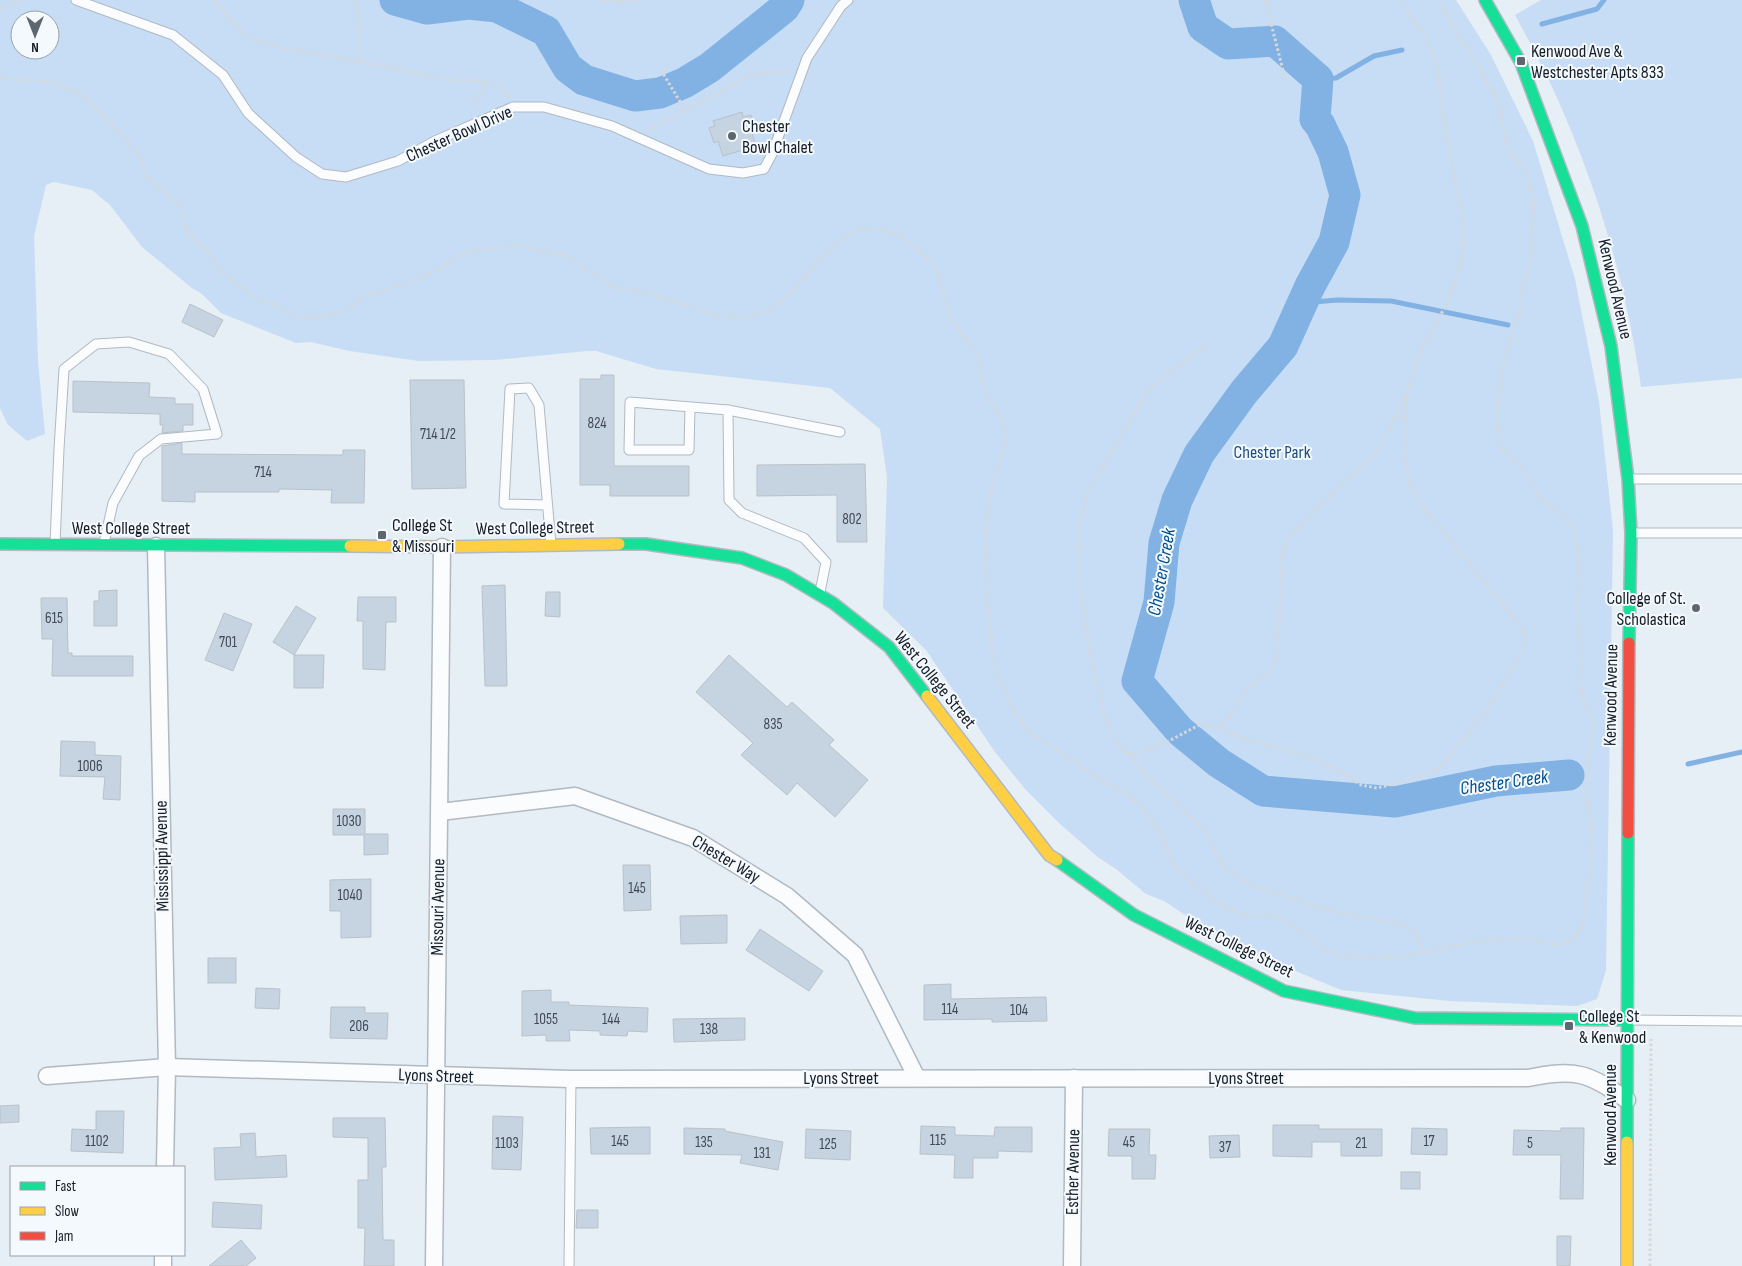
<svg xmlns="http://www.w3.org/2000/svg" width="1742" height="1266" viewBox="0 0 1742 1266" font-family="'Sofia Sans Condensed',sans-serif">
	<rect width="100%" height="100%" fill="#e6eef6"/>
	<!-- green -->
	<g fill="#c6ddf5" fill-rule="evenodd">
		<path d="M0,0H1456L1491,55L1533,141L1575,279L1599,402L1613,530L1606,970L1597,999L1577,1006L1450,1001L1341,990L1226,942L1164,901L1146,894L1116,869L1099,858L1059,823L1026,790L995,752L926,650L883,608L887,477L880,429L830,388L656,369L596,351H587L494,360L419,361L349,351L311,342L296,343L221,313L202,294L192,288L142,247L110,205L92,190L54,182L46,185L34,236L38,362L45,434L27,441L8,425L0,408ZM20,20H50V50H20Z"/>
		<path d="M1541,0H1742V378L1641,387C1628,295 1603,206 1567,121C1552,84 1534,50 1515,15Z"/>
	</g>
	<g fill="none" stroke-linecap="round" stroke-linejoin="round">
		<!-- stream -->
		<g stroke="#82b2e3" stroke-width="5">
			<polyline points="1542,24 1597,9 1604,0"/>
			<polyline points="1318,79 1336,78 1374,56 1402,50"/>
			<polyline points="1303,303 1337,300 1391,301 1508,325"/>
			<polyline points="1688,764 1742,752"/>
		</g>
		<!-- river -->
		<g stroke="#82b2e3" stroke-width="31">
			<polyline points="395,0 427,9 469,4 497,7 546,31 568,68 584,80 635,96 660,93 684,83 709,68 784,8 789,0"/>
			<polyline points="1194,0 1203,27 1228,44 1275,41 1318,79 1315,119 1320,125 1333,152 1345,195 1334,242 1310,286 1283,346 1244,392 1199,454 1177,500 1164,543 1159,602 1137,681 1180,731 1219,763 1263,791 1395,802 1496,781 1569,775"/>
		</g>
	</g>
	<!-- building -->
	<g fill="#c6d3e1" stroke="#b9c1c9">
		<polygon points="742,112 743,117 751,115 755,129 751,130 756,146 723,156 718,141 714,143 709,128 715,126 713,121"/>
		<polygon points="190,304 223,320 214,337 182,322"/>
		<polygon points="601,375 614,375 614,466 689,466 689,496 610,496 610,485 580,485 580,379 601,379"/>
		<polygon points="410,380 464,380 466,488 412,489"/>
		<polygon points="73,381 150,383 149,397 175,398 175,404 193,404 193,425 183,425 183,431 162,433 163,425 160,425 160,414 73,412"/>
		<polygon points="182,443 182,454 343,455 343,450 365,450 364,503 331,503 332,490 279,489 279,492 195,492 195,502 162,501 162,446"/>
		<polygon points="865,464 867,542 837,542 837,495 757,496 757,465"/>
		<polygon points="505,585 507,686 485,686 482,586"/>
		<polygon points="117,590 117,626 94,626 94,601 99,601 99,591"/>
		<polygon points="546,592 560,592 560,617 545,616"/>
		<polygon points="358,597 396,597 396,622 386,622 385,670 363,669 363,621 357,621"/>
		<polygon points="41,598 67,598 68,653 72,653 72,656 133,656 133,676 52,676 53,639 42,639"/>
		<polygon points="296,606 316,618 294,655 273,642"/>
		<polygon points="224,613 252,624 233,671 205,660"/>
		<polygon points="294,655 324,655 323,688 294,688"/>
		<polygon points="729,655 787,707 792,702 834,740 829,745 868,780 835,817 797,783 787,795 741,755 753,743 696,692"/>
		<polygon points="61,741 95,742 95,755 121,756 120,800 103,799 105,777 60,776"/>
		<polygon points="333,809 365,809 365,834 388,834 388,854 364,855 364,835 333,835"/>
		<polygon points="623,865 650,865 651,910 624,911"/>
		<polygon points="371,879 371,937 341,938 341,911 330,911 330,880"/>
		<polygon points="727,915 727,943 681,944 680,916"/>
		<polygon points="760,929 823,971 809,991 746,950"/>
		<rect x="208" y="958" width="28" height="25"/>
		<polygon points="951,984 951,999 1046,997 1047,1021 992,1022 992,1019 924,1020 924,985"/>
		<polygon points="256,988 280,989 279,1009 255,1008"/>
		<polygon points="551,990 551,1002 569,1002 569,1005 648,1008 647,1032 628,1031 627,1036 600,1035 600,1031 569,1030 570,1041 546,1041 546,1035 522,1036 522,991"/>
		<polygon points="331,1007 365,1007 365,1013 388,1013 387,1039 330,1038"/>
		<polygon points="745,1018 745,1040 674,1042 673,1019"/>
		<polygon points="19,1105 19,1122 0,1123 0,1106"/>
		<polygon points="96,1111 124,1111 123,1153 71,1151 72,1129 96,1130"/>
		<polygon points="493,1116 523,1117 521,1170 492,1169"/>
		<polygon points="333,1118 385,1118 386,1167 382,1167 383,1240 394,1240 394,1266 364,1266 365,1228 358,1228 358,1180 368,1180 368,1138 333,1137"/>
		<polygon points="1273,1125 1319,1125 1319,1129 1382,1129 1382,1156 1341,1156 1341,1142 1312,1142 1312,1157 1273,1156"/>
		<polygon points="921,1126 955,1127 955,1135 994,1136 995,1127 1032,1127 1032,1152 998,1151 998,1158 973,1158 973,1178 954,1178 955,1155 920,1154"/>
		<polygon points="650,1127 650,1154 591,1154 590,1128"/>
		<polygon points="684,1128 725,1129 725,1131 783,1142 778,1170 740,1163 742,1155 684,1154"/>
		<polygon points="1412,1128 1447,1129 1447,1155 1411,1154"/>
		<polygon points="1561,1128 1584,1128 1583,1199 1560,1199 1561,1155 1513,1155 1514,1130 1561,1131"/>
		<polygon points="806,1129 851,1131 850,1160 805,1158"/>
		<polygon points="1109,1129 1150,1129 1149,1155 1156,1155 1155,1179 1132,1179 1132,1156 1108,1156"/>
		<polygon points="255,1133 256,1157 286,1155 287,1177 215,1180 214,1148 241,1147 240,1134"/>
		<polygon points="1239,1135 1240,1157 1210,1158 1209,1136"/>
		<rect x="1401" y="1172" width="19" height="17"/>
		<polygon points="213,1202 262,1205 261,1229 212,1227"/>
		<polygon points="577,1210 598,1210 598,1228 576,1228"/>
		<polygon points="1557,1236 1571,1236 1570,1266 1557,1266"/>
		<polygon points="241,1240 256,1258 246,1266 209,1266"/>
	</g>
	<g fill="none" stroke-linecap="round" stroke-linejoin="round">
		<!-- lane casing -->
		<g stroke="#b1b9c1" stroke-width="11">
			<g id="lane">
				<polyline points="76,0 173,35 223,75 248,113 296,157 322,174 346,177 398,161 435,141 513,107 544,107 612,126 709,169 743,173 764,169 772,154 807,58 841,6 848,0"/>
				<polyline points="690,407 689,450 629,450 630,402 728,410 729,500 742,513 804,538 826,562 820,592"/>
				<polyline points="728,410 840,432"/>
				<polyline points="1630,479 1742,479"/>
				<polyline points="547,505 504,504 510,389 529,388 539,405 551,545"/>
				<polyline points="1631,533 1742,533"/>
				<polyline points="55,544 59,449 64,369 96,344 129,342 169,354 203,389 217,434 161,439 139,456 113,503 104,543"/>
				<polyline points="1628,1020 1742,1021"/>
				<polyline points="569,1266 571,1079"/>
			</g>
		</g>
		<!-- street casing -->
		<g stroke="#b1b9c1" stroke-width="19">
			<g id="street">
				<polyline points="156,546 167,1067 165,1167"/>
				<polyline points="440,812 575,796 693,838 787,896 855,955 917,1078"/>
				<path d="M47,1076L167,1067L571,1079L1528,1078C1576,1068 1588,1073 1627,1100"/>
				<polyline points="163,1266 163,1255"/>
				<polyline points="434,1266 442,547"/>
				<polyline points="1072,1266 1074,1078"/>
			</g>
		</g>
		<!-- fast casing -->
		<g stroke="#b1b9c1" stroke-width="14">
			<g id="fast">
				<polyline points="1485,0 1521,63 1582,226 1611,346 1628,479 1631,533 1629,643"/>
				<polyline points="0,544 350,546"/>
				<polyline points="619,544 646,544 742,558 786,575 833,603 889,647 927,696"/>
				<polyline points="1057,860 1134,915 1284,991 1415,1018 1628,1020"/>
				<polyline points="1627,1142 1628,833"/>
			</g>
		</g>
		<!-- slow casing -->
		<g stroke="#b1b9c1" stroke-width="14">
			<g id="slow">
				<polyline points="350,546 442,547 619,544"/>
				<polyline points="927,696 1049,855 1057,860"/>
				<polyline points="1627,1266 1627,1142"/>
			</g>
		</g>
		<!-- jam casing -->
		<g stroke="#b1b9c1" stroke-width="14">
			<polyline id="jam" points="1628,833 1629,643"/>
		</g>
		<!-- path -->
		<g stroke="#d6d9dc" stroke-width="3" stroke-dasharray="2.5 2.5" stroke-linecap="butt">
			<polyline points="214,0 246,37 275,46 404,70 442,79 485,82 504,89 509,97"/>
			<polyline points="354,0 359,21 359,61"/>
			<polyline points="601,0 621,2 639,0"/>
			<polyline points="1265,0 1285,78"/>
			<polyline points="0,9 21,0"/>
			<polyline points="661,70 685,110"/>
			<polyline points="0,78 49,82 78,92 111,123 127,142 139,156 149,180 181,206 187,231 213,258 220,270 245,290 263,301 276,305 292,315 313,318 345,312 362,298 426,276 455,258 471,251 517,245 564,255 611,286 636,290 718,315 744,317 769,310 787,297 820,259 842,238 860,228 881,229 899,235 920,251 934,264 941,281 950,317 979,358 981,376 988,396 1006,428 1006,439 993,484 985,532 987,598 990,616 992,654 1000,683 1013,709 1030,733 1076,762 1104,783 1127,792 1156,824 1172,860 1180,872 1205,893 1222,905 1243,915 1265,915 1279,917 1325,949 1342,956 1397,957 1423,953 1482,940 1527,939 1559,945 1571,941 1578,933 1584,919 1586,887 1593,862 1591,847 1592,820 1588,810 1587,796 1587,769 1593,726 1592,714 1585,704 1579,686 1581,666 1580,629 1576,608 1579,589 1577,538 1570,522 1542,500 1522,468 1505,452 1499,441 1497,419 1497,403 1504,365 1511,337 1519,316 1522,293 1532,256 1531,236 1534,201 1526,171 1516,160 1507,146 1500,110 1496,97 1438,0"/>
			<polyline points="472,102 478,99 485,82"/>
			<polyline points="649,130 754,74 789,72"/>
			<path d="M1206,345L1149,389L1088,492L1079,529V579L1089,650L1104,714L1119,747L1127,753H1137L1165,743L1201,724L1220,728L1245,740L1289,750L1318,761L1331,766L1361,785L1377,788L1401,782L1438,769L1455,750L1486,712L1523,650L1525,637L1521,626C1495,595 1470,565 1445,534C1433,519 1416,502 1410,483C1403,461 1405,419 1406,395"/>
			<polyline points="1220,728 1236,709 1246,691 1258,679 1270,672 1275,663 1279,628 1282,554 1286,543 1291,535 1341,484 1370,460 1380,448 1406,395 1421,350 1446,305 1459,270 1464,244 1463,224 1441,105 1439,75 1432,51 1424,34 1399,0"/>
			<polyline points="1127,753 1148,776 1205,831 1224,868 1248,884 1331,911 1402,924 1414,931 1423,947 1423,953"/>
			<polyline points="1650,1266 1651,1039"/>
		</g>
		<!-- lane -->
		<use href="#lane" stroke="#fbfcfe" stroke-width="9"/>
		<!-- street -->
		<use href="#street" stroke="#fbfcfe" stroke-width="16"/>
		<!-- fast -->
		<use href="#fast" stroke="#16e098" stroke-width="11"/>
		<!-- slow -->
		<use href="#slow" stroke="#ffcf43" stroke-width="11"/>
		<!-- jam -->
		<use href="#jam" stroke="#f24e42" stroke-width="11"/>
	</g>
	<!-- markers -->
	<g fill="#5e666f" stroke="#f4f9fe" stroke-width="2">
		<rect x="1516" y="56" width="10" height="10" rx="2.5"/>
		<circle cx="732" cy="136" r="5"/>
		<rect x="377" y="530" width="10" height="10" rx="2.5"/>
		<circle cx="1696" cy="608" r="5"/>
		<rect x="1564" y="1021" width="10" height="10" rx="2.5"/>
	</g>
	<g text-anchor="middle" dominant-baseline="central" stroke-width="4" stroke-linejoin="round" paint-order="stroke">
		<!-- number labels -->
		<g font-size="15" fill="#414a55">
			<text x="597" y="423">824</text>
			<text x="438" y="434">714 1/2</text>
			<text x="263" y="472">714</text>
			<text x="852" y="519">802</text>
			<text x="54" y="618">615</text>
			<text x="228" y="642">701</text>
			<text x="773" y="724">835</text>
			<text x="90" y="766">1006</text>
			<text x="349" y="821">1030</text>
			<text x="637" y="888">145</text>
			<text x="350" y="895">1040</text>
			<text x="950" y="1009">114</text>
			<text x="1019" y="1010">104</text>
			<text x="546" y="1019">1055</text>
			<text x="611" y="1019">144</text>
			<text x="359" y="1026">206</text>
			<text x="709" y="1029">138</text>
			<text x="938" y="1140">115</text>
			<text x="97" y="1141">1102</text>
			<text x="620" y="1141">145</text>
			<text x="1429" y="1141">17</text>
			<text x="704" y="1142">135</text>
			<text x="1129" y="1142">45</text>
			<text x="507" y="1143">1103</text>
			<text x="1361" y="1143">21</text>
			<text x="1530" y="1143">5</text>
			<text x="828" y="1144">125</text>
			<text x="1225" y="1147">37</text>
			<text x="762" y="1153">131</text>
		</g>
		<!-- poi labels -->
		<g font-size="18" fill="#151d26" stroke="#f4f9fe" text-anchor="start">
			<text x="1531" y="51">Kenwood Ave &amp;<tspan x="1531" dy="21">Westchester Apts 833</tspan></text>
			<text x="742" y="126">Chester<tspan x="742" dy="21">Bowl Chalet</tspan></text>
			<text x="392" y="525">College St<tspan x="392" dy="21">&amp; Missouri</tspan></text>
			<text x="1686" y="598" text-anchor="end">College of St.<tspan x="1686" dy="21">Scholastica</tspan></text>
			<text x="1579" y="1016">College St<tspan x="1579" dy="21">&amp; Kenwood</tspan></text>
		</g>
		<!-- street labels -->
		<g font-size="18" fill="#151d26" stroke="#f4f9fe">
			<text transform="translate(459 134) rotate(-24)">Chester Bowl Drive</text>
			<text transform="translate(1615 289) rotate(77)">Kenwood Avenue</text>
			<text x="131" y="528">West College Street</text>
			<text transform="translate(535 528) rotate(-1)">West College Street</text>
			<text transform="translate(935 680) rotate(51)">West College Street</text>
			<text transform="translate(1611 695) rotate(-89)">Kenwood Avenue</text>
			<text transform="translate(162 856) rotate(-91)">Mississippi Avenue</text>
			<text transform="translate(726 859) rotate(31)">Chester Way</text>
			<text transform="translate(438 907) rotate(-89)">Missouri Avenue</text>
			<text transform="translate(1239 947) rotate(26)">West College Street</text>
			<text transform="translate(436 1076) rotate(2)">Lyons Street</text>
			<text x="841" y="1078">Lyons Street</text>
			<text x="1246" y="1078">Lyons Street</text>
			<text transform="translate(1610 1115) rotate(-90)">Kenwood Avenue</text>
			<text transform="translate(1073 1172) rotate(-89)">Esther Avenue</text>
		</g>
		<!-- park labels -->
		<g font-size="18" fill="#1f4e7a" stroke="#f4f9fe">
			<text x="1272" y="452">Chester Park</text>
		</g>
		<!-- water labels -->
		<g font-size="19" font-style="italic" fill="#00508c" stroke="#f4f9fe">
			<text transform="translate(1162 572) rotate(-80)">Chester Creek</text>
			<text transform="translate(1504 783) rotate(-8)">Chester Creek</text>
		</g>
	</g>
	<!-- legend -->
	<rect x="10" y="1166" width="175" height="90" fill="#f4f9fe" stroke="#9ba1a8"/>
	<rect x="20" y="1182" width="25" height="8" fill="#16e098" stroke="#9ba1a8"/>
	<text x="55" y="1191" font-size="15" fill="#151d26">Fast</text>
	<rect x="20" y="1207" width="25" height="8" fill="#ffcf43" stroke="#9ba1a8"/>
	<text x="55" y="1216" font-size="15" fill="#151d26">Slow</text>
	<rect x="20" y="1232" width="25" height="8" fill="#f24e42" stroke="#9ba1a8"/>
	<text x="55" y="1241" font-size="15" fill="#151d26">Jam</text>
	<!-- north arrow -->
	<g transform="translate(35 35) rotate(180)"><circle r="24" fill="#f4f9fe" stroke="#9ba1a8"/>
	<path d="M0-4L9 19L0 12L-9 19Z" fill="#5e666f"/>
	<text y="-8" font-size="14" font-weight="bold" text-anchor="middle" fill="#151d26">N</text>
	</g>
</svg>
